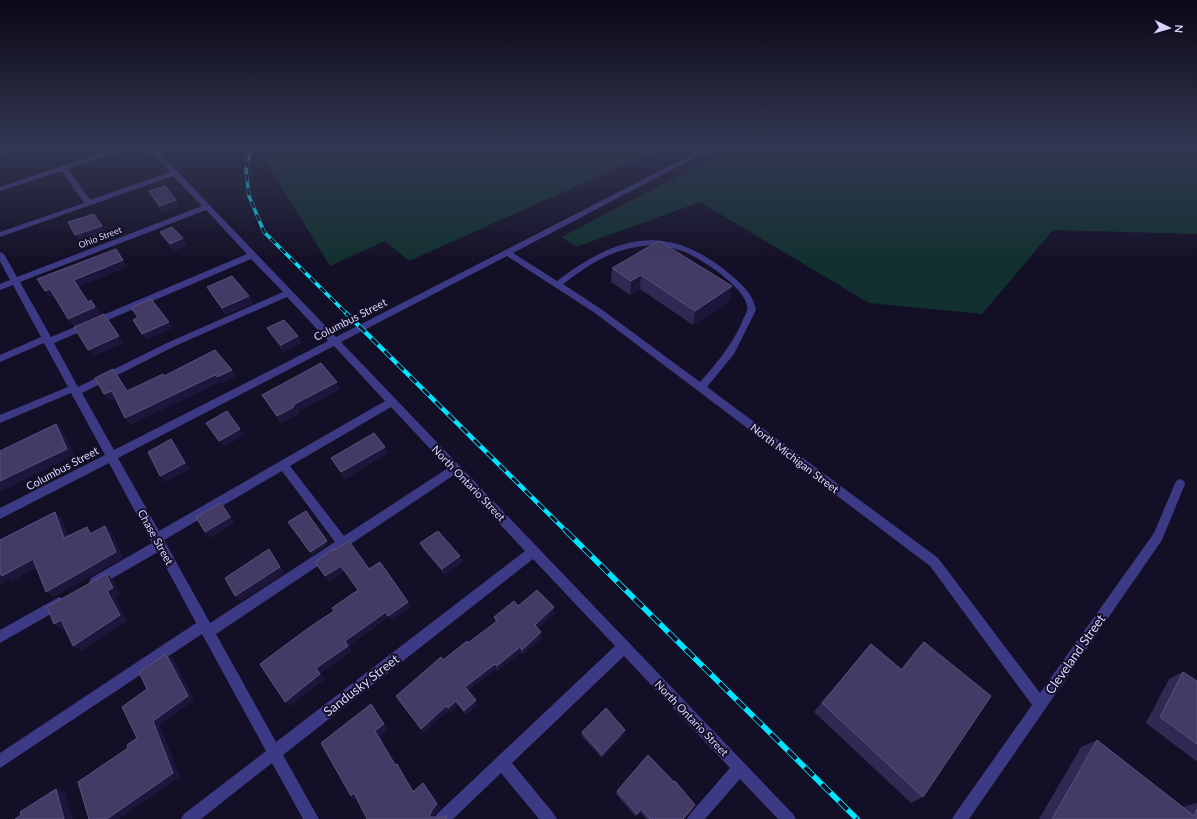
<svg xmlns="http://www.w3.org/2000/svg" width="1197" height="819" viewBox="0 0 1197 819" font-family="Lato,sans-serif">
	<rect width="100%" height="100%" fill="#130f26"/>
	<!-- green -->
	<g fill="#12302f">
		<polygon points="271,147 664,147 409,261 385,241 330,266 264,159"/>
		<polygon points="735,147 1197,147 1197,234 1053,230 982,314 869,303 700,202 576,247 561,237"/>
	</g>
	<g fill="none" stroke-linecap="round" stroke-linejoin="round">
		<!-- minor -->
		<g fill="#3d3a85" fill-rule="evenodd">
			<polygon points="4,147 15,147 0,153 0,149"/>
			<path d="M118,147H129L68,169L90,200L170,172L147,147H154L336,337L706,147H715L513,253L557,281C615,237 664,222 725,270C739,282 753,292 756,310L734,354L707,387L938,558L1040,693L1154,533L1176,481L1180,479L1184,481L1185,484L1162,540L969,819H952L955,814L1032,705L930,566L595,313L507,256L341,342L793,814L796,819H778L740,779L705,819H687L690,814L730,768L624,656L512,763L554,814L557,819H539L501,773L453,819H434L437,814L615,646L533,559L283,755L319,819H303L272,763L201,819H181L184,814L266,751L202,634L0,768V753L196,623L158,552L99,586L95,588L91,586L89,582L91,578L152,543L109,463L0,519V508L105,455L71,393L0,423V415L68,387L44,343L0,362V355L41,337L13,285L0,290V284L10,280L0,261V252L4,254L17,277L202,206L173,176L0,237V232L84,203L62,171L0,191V187ZM206,210L247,254L51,337L20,282ZM655,245C668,247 681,249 693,256C707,263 752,293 747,311C746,314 743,318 742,322C732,345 717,363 700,382L601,309L563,284C594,261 615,247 655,245ZM251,259L283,292L169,342L78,387L54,343ZM287,297L328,341L114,450L82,393L175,346ZM334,346L385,401L159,531L118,458ZM391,407L448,468L344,536L290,466ZM282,471L335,542L210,623L164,540ZM454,475L525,551L276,742L216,634Z"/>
			<polygon points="59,597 63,599 65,603 63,607 0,643 0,630"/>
		</g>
		<!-- rail-far2 casing -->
		<g stroke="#00e5ff" stroke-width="3.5">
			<polyline id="rail-far2" points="252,147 246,170 249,196 264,232 347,314"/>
		</g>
		<!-- rail-far1 casing -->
		<g stroke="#00e5ff" stroke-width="4.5">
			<polyline id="rail-far1" points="346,313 567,532"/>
		</g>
		<!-- rail casing -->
		<g stroke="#00e5ff" stroke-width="5.5">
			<polyline id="rail" points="566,531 857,819"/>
		</g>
		<!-- rail-far2 -->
		<use href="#rail-far2" stroke="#130f26" stroke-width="2.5" stroke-dasharray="7" stroke-linecap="butt"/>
		<!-- rail-far1 -->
		<use href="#rail-far1" stroke="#130f26" stroke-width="3" stroke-dasharray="9" stroke-linecap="butt"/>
		<!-- rail -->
		<use href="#rail" stroke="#130f26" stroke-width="4" stroke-dasharray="12" stroke-linecap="butt"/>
	</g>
	<!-- wall -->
	<g fill="#312854">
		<polygon points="149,191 179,207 163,212 153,198"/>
		<polygon points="160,232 187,245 174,251 164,238"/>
		<polygon points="659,241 730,300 693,325 640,289 630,295 611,282 612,268"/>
		<polygon points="207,287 249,296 253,303 226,315 211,294"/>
		<polygon points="267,328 298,336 301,343 284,352 271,335"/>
		<polygon points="340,389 297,412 298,414 281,423 262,395"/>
		<polygon points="385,447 388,453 345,479 331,458"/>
		<polygon points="420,543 460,556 462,562 445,575 423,549"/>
		<polygon points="518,606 555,613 538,628 542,638 523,654 521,652 498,671 496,668 468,691 478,705 466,715 458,705 451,712 449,710 423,733 468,643 496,622 494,617"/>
		<polygon points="924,642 923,797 911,803 814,712 871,644 901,669 914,652"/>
		<polygon points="1183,672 1197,681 1197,760 1196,761 1146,723 1169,679"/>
		<polygon points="625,730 625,734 602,758 582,736 582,732"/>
		<polygon points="1097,740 1183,807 1197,803 1197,819 1039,819 1081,747"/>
		<polygon points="617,791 693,808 684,819 646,819 641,812 636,817 616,794"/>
	</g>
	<!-- shaded-wall -->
	<g fill="#1d163a">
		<polygon points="176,200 179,207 163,212 159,206"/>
		<polygon points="94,214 106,233 80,242 75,235"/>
		<polygon points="183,238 187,245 174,251 170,244"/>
		<polygon points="116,249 128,267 79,287 93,308 91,300 101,314 74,326 68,319 88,302 74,280"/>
		<polygon points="641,275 640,289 630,295 631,281"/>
		<polygon points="732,286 730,300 693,325 695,311"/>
		<polygon points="50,289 56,296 51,298 45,291"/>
		<polygon points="249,296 253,303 226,315 222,308"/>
		<polygon points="104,314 124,343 93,356 88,350"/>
		<polygon points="169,322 173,328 147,340 142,334"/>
		<polygon points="298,336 301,343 284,352 281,345"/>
		<polygon points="113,369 119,376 132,398 127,391"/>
		<polygon points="232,370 236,377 222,384 217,377"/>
		<polygon points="215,375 220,382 131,425 125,418"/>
		<polygon points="337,382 340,389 297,412 298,414 281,423 277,416 293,405"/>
		<polygon points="112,391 118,398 110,401 104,394"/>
		<polygon points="56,424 63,431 74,455 0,492 0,481"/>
		<polygon points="240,429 245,435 224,447 219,441"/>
		<polygon points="171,439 177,446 190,469 166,482 160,476"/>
		<polygon points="385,447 388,453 345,479 341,472"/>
		<polygon points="221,503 226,509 235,523 210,538 205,532"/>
		<polygon points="55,512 62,518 72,544 64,538"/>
		<polygon points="105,526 112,532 123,558 54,597 46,592"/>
		<polygon points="87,527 94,533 90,534"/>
		<polygon points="327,541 329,544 312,555 310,552"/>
		<polygon points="269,549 285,573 241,601 235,596"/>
		<polygon points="460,556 462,562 445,575 442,569"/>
		<polygon points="33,559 42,565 11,582 9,580 0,585 0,575"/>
		<polygon points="341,566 345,571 329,582 325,576"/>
		<polygon points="106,574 113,580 120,594 115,597 127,621 81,651 73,646 107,591"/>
		<polygon points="408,602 411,607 392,621 388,616"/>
		<polygon points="554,607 555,613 536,630 535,625"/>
		<polygon points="386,612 389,617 349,646 352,651 321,673 325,679 290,706 285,702 316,668 345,641"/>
		<polygon points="61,620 69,626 63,630 54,624"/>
		<polygon points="541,632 542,638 523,654 522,650"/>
		<polygon points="520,647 521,652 498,671 497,666"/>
		<polygon points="166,654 173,658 194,700 160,725 180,777 119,819 107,819 153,721"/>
		<polygon points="495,664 496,668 467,692 465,687"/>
		<polygon points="476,700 478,705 466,715 464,711"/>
		<polygon points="456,701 458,705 451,712 448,708"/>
		<polygon points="371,704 375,709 388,730 380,737 400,770 395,765 375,731"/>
		<polygon points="446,706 449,710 423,733 421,729"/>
		<polygon points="625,730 625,734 602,758 602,755"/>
		<polygon points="397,764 401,769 417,796 413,792"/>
		<polygon points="423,783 427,787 441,808 436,813 433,819 429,817"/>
		<polygon points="56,789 65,792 73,819 64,819"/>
		<polygon points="354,793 359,797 356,800 351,796"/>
		<polygon points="641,809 641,812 636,817 637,814"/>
	</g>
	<!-- building -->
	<g fill="#433a66" stroke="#5a527e">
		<polygon points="165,186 176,200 159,206 149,191"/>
		<polygon points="94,214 102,226 75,235 68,222"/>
		<polygon points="172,227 183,238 170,244 160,232"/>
		<polygon points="659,241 732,286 695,311 641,275 631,281 612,268"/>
		<polygon points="116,249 123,260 74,280 88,302 91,300 95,307 68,319 50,289 45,291 37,279"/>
		<polygon points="232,276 249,296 222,308 207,287"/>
		<polygon points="151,299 169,322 142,334 133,320 138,317 131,308"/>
		<polygon points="104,314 119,336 88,350 74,327"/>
		<polygon points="284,320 298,336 281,345 267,328"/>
		<polygon points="215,350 232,370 217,377 215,375 125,418 112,391 104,394 95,378 113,369 127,391 163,374 164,376"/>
		<polygon points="321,363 337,382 293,405 294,407 277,416 262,395"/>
		<polygon points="227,411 240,429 219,441 206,423"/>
		<polygon points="56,424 67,449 0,481 0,451"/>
		<polygon points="374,433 385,447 341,472 331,458"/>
		<polygon points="171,439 185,463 160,476 148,452"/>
		<polygon points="221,503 230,517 205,532 196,517"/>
		<polygon points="306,511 327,541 310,552 288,522"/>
		<polygon points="55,512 64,538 87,527 90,534 105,526 116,552 46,592 33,559 2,576 2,574 0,575 0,540"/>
		<polygon points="438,531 460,556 442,569 420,543"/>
		<polygon points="349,541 369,569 380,562 408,602 388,616 386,612 345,641 348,646 316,668 320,674 285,702 260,664 307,629 334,611 332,608 358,590 341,566 325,576 315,562 333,549 334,550"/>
		<polygon points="269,549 280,567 235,596 225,578"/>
		<polygon points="106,574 113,588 107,591 120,615 73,646 61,620 54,624 47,607"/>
		<polygon points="537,590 554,607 535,625 541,632 522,650 520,647 497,666 495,664 465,687 476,700 464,711 456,701 448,708 446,706 421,729 396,696 441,657 443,660 467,641 468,643 497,621 494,617 514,601 518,606"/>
		<polygon points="924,642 991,696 923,797 822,703 871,644 902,670"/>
		<polygon points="166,654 188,696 153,721 173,773 107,819 89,819 78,782 128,748 127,745 137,738 122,707 147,689 139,672"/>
		<polygon points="1183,672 1197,681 1197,744 1160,717"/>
		<polygon points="371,704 384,724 375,731 395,765 397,764 413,792 423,783 437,804 432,810 429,817 446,817 447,819 367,819 354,793 351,796 321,743"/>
		<polygon points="606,708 625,730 602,755 582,732"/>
		<polygon points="1097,740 1194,816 1197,809 1197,819 1052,819"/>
		<polygon points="648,755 674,782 675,781 695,805 683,819 650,819 641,809 637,814 617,791"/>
		<polygon points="56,789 64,819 15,819 21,815 20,812"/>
	</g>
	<!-- sky -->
	<linearGradient id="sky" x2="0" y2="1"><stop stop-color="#0a0815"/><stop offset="0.56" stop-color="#333752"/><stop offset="1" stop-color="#333752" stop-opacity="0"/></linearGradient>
	<rect width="1197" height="262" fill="url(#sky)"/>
	<g text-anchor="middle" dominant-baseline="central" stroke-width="4" stroke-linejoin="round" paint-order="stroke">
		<!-- far-street labels -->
		<g font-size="9" fill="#d9d4ff" stroke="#130f26">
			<text transform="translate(100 237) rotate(-21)">Ohio Street</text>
		</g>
		<!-- street labels -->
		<g font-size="11" fill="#d9d4ff" stroke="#130f26">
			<text transform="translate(350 319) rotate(-27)">Columbus Street</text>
			<text transform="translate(795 458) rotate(37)">North Michigan Street</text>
			<text transform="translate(62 468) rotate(-28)">Columbus Street</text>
			<text transform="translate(469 483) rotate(46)">North Ontario Street</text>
			<text transform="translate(156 537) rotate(61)">Chase Street</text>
			<text transform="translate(692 718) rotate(46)">North Ontario Street</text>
		</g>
		<!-- near-street labels -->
		<g font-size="13" fill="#d9d4ff" stroke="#130f26">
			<text transform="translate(1075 654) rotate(-55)">Cleveland Street</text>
			<text transform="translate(361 685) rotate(-38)">Sandusky Street</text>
		</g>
	</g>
	<!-- north arrow -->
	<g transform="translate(1169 28) rotate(95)" stroke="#130f26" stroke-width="3" paint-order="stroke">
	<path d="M0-3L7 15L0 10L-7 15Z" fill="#d9d4ff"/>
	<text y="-6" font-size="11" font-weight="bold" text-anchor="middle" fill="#d9d4ff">N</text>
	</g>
</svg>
